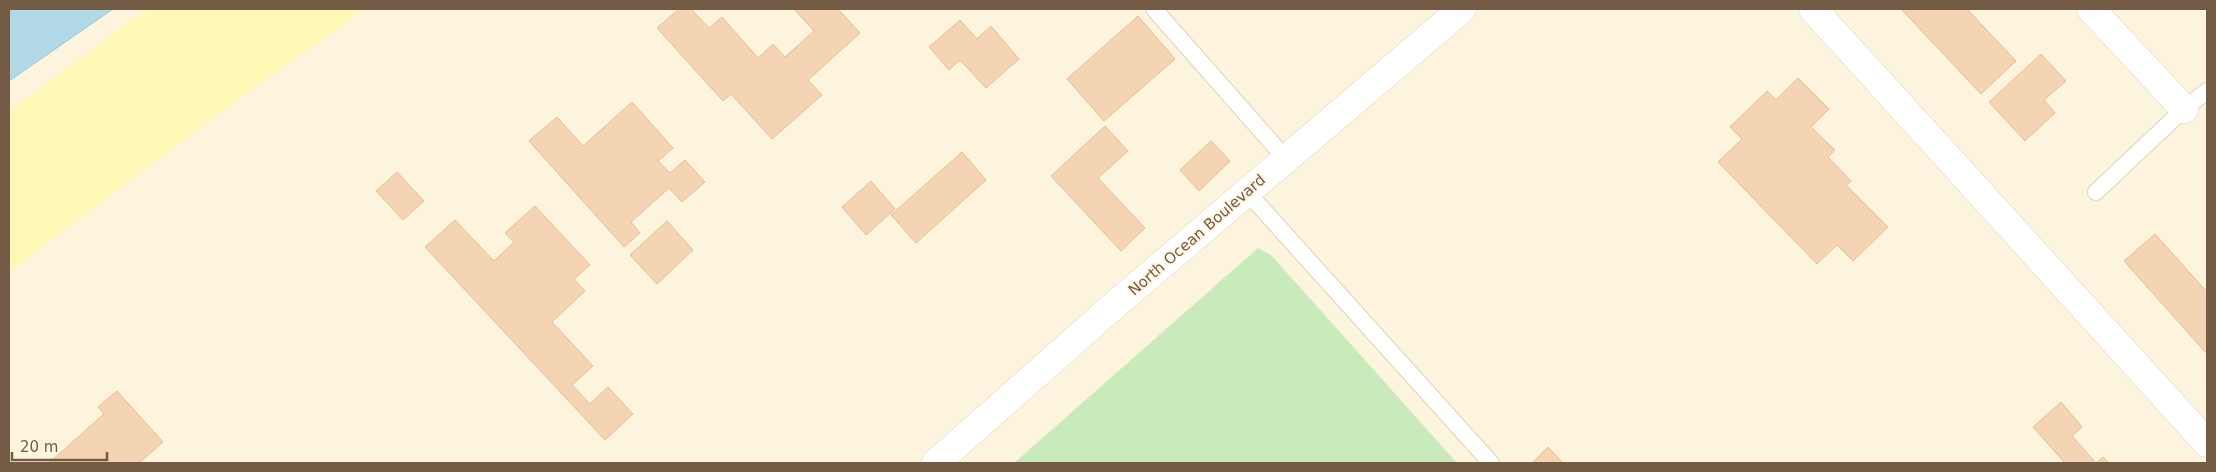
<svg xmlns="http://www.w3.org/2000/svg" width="2216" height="472" viewBox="0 0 2216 472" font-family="'DejaVu Sans',sans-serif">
	<rect width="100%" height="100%" fill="#fdf4dd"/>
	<!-- green -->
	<polygon fill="#c9ebbb" points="1258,248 1272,256 1457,463 1014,463"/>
	<!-- sand -->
	<polygon fill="#fff7b5" points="147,9 366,9 247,93 9,272 9,111"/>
	<!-- water -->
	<polygon fill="#b1d9e7" stroke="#97c7d9" points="9,9 113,9 9,81"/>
	<!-- building -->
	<g fill="#f4d4b3" stroke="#e7bd93">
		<polygon points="679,9 691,9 709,28 722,17 758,58 773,44 785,57 814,31 794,9 838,9 860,33 808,80 822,95 772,139 731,94 723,101 657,28"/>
		<polygon points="1901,9 1967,9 2016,61 1981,94"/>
		<polygon points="1138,16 1175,59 1104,121 1067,79"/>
		<polygon points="960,20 977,39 991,26 1019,59 986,88 960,60 949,70 929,47"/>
		<polygon points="2041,54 2066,81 2044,100 2055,113 2025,141 1989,102"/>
		<polygon points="1798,78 1829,109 1811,127 1835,150 1828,157 1851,181 1846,185 1888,227 1853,261 1837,245 1817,264 1718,162 1742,139 1730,127 1767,91 1776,100"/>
		<polygon points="632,102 673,148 658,161 670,173 685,160 705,182 682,202 669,188 631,222 640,233 624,247 529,141 557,117 583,146"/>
		<polygon points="1105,126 1128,151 1098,178 1145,228 1121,251 1051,176"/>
		<polygon points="1211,141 1230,161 1199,191 1180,170"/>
		<polygon points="962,152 986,180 916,243 891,215"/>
		<polygon points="397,172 424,201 403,220 376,191"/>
		<polygon points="871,181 895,209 866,235 842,207"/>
		<polygon points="535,206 590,265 574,279 585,291 552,322 593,366 572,385 590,404 608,387 633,414 605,440 425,247 455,220 494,261 514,242 505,233"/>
		<polygon points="667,221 693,250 657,284 630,255"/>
		<polygon points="2155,234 2207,292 2207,354 2124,261"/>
		<polygon points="117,391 163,442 139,463 52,463 50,462 104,414 98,407"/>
		<polygon points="2061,402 2082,427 2072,436 2096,463 2103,457 2109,463 2065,463 2033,427"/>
		<polygon points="1548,447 1563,463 1532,463"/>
	</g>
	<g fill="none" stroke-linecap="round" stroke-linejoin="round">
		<!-- service casing -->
		<g stroke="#e1d1b9" stroke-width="18">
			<g id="service">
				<polyline points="1154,9 1286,159"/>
				<polyline points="1247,192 1491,463"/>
				<polyline points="2096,192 2184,109 2207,91"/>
			</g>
		</g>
		<!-- minor casing -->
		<g stroke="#e1d1b9" stroke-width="29">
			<g id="minor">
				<polyline points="1813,9 2207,443"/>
				<polyline points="2091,9 2184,109"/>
			</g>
		</g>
		<!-- secondary casing -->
		<g stroke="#e7d2b7" stroke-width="29">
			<polyline id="secondary" points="936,463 1110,309 1462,9"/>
		</g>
		<!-- service -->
		<use href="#service" stroke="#fff" stroke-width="16"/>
		<!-- minor -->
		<use href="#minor" stroke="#fff" stroke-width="28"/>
		<!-- secondary -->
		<use href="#secondary" stroke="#fff" stroke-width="28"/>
	</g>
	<g text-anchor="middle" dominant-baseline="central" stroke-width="4" stroke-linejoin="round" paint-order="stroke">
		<!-- street labels -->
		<g font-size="15" fill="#735b45" stroke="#fff7e4">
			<text transform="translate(1197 235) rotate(-41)">North Ocean Boulevard</text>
		</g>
	</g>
	<!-- border -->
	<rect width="2216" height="472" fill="none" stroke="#735b45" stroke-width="20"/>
	<!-- scale -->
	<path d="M12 452v8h95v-8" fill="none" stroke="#735b45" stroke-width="2.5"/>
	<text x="20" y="452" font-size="15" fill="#735b45" stroke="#fff7e4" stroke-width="4" paint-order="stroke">20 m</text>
</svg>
